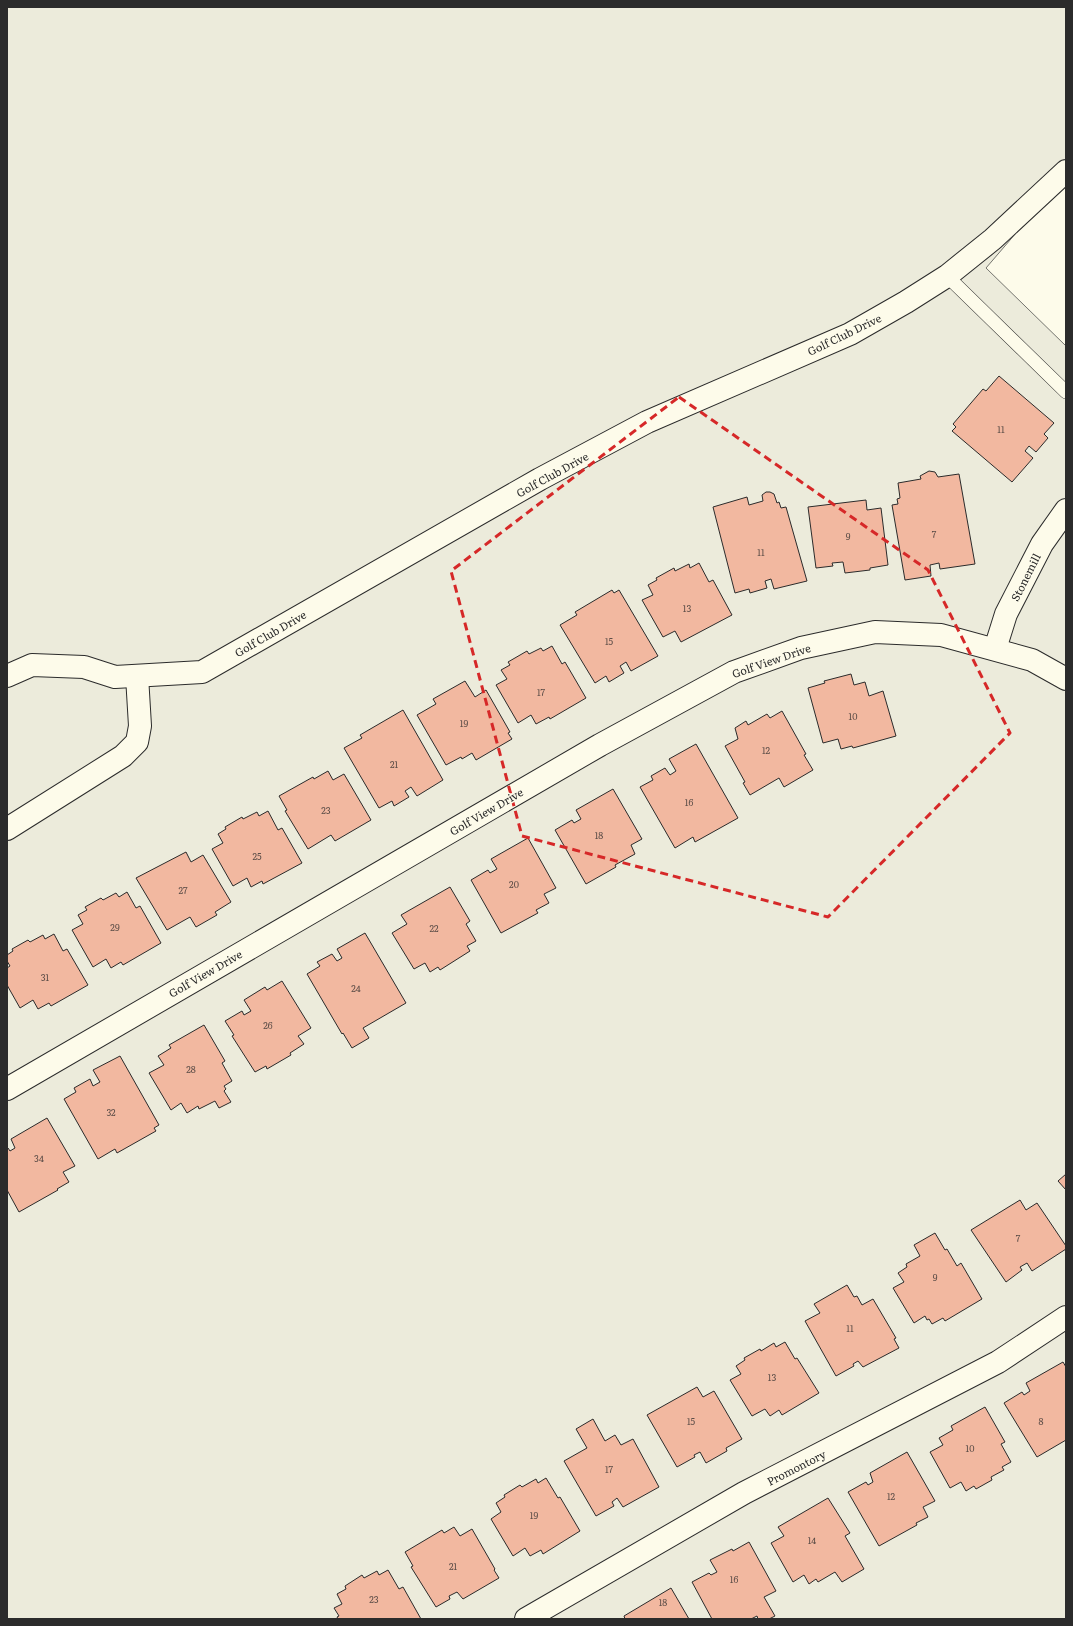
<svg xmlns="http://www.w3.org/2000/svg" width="1073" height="1626" viewBox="0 0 1073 1626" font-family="Literata,serif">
	<rect width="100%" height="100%" fill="#fdfbea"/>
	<!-- green -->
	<polygon fill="#ecebdb" stroke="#74746e" points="7,7 1066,7 1066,175 986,268 1066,346 1066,1619 7,1619"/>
	<!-- building -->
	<g fill="#f2b8a0" stroke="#2b2b2b">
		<polygon points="999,376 1054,423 1044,434 1048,438 1036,452 1029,446 1025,451 1033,458 1012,482 952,431 956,427 953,424 983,389 986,391"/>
		<polygon points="929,471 935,472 938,477 959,474 975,564 940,569 939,563 930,565 931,576 905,580 892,505 898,504 897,499 900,498 898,483 921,479 920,476"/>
		<polygon points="766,492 770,492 774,494 777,503 779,502 781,508 786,507 807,581 774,589 771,579 765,581 767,588 750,593 749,589 735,593 713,507 747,497 749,505 763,501 762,495"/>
		<polygon points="866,500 867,510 881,508 888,565 870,568 870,570 845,573 843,562 832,563 833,566 816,568 808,507"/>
		<polygon points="699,563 709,582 713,580 732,615 681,642 675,631 663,637 642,600 653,595 648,585 657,580 656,578 674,568 675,571 689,564 690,568"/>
		<polygon points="612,590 614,593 619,590 658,656 631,671 626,662 620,666 624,673 609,682 606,676 595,683 560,625 577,615 575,612"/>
		<polygon points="552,646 562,664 565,662 586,698 550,719 549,717 536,724 531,715 518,723 496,685 507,679 501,670 510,665 508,662 527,651 529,654 541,648 543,651"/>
		<polygon points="851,674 854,685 865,682 869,696 883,691 896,736 853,748 852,746 841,749 838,739 823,743 808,688 825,683 824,681"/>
		<polygon points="465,681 475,697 486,690 510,732 508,733 512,739 476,760 472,753 462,759 461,757 446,765 417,715 436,704 433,699"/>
		<polygon points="403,710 443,780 417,796 411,787 405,791 409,797 394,806 392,801 379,808 344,748 362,738 360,735"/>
		<polygon points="782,711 806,754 804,755 813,770 784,787 779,778 750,795 743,783 745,782 725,746 738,739 735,728 746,721 748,725 767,714 770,718"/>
		<polygon points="696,744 738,818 695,842 693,837 675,848 640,787 653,780 651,776 665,768 670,775 676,771 669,759"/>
		<polygon points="328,771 333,780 344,774 371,820 335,841 331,835 308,849 285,811 287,810 279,796 313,777 314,779"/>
		<polygon points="613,789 642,839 631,845 635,854 615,865 616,867 586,884 555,830 572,820 574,823 581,819 576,810"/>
		<polygon points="268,811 278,830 282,828 302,863 263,884 262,881 251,887 247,878 233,886 212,849 223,843 218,834 226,829 225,827 242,817 243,819 257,812 259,816"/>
		<polygon points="528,838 556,888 544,894 549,903 536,910 538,913 501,933 471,880 488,870 490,873 497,869 491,859"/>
		<polygon points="186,852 191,862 203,855 231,902 215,912 217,915 196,927 190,917 167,930 136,878"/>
		<polygon points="450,887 470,921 466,924 476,941 467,946 470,951 440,970 438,967 430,972 425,963 414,969 392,933 407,924 401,915"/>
		<polygon points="127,892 136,908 140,906 161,943 123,965 121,962 111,968 106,959 93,967 72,930 83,924 78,915 87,910 85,907 101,898 103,900 116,893 119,897"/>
		<polygon points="365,933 406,1003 363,1028 369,1038 352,1048 343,1033 342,1034 307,974 320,966 317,962 332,954 337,961 342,958 337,949"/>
		<polygon points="54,934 63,951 67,949 88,985 51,1006 49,1003 38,1009 33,1000 20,1008 7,985 7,968 10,966 7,961 7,955 13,951 12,949 28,940 30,942 43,935 45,939"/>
		<polygon points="282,981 311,1028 298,1036 304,1044 290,1053 291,1055 267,1069 266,1066 255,1072 232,1036 234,1035 225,1021 242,1011 244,1015 251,1011 244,1000 265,987 267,990"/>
		<polygon points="204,1025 225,1061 222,1063 232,1081 224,1086 226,1089 224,1091 231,1102 219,1108 215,1101 199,1109 198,1106 187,1113 181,1103 171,1110 149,1073 164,1065 158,1056 171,1048 169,1045"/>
		<polygon points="120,1056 159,1125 154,1128 156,1131 117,1153 115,1149 98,1159 64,1099 76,1092 74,1088 90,1079 93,1086 100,1082 93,1070"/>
		<polygon points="47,1118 75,1166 63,1172 69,1182 57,1189 58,1190 19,1212 7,1190 7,1149 8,1148 10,1151 15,1148 11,1139"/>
		<polygon points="1066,1174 1066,1190 1058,1181"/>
		<polygon points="1020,1200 1026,1210 1037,1203 1066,1246 1066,1249 1032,1271 1027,1263 1020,1267 1022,1270 1006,1282 971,1230"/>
		<polygon points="935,1233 945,1250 947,1249 957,1266 961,1263 982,1299 945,1321 943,1318 932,1324 929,1319 927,1320 925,1316 914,1323 893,1288 904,1282 898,1273 907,1267 906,1264 920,1256 914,1245"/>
		<polygon points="847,1285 854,1297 857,1296 862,1305 873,1299 896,1338 894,1339 899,1348 863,1367 858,1361 853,1364 854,1366 836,1376 805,1321 820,1313 814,1304"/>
		<polygon points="785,1342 795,1359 797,1358 819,1393 782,1415 779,1410 770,1416 765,1409 752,1416 730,1380 741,1374 736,1366 745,1360 744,1358 760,1349 761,1351 774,1343 776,1347"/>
		<polygon points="1063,1362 1066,1367 1066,1440 1037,1457 1004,1403 1022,1392 1024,1395 1030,1391 1026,1383"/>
		<polygon points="697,1387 703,1397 714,1391 742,1439 726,1448 727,1451 706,1463 700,1452 694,1455 695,1457 677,1467 647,1415"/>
		<polygon points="985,1407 1005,1442 1001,1444 1011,1462 1002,1467 1004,1470 991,1477 992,1480 976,1489 974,1486 966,1491 961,1482 950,1488 930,1452 943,1445 939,1438 953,1430 951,1426"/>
		<polygon points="593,1419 605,1441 615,1435 621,1445 633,1439 659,1487 623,1507 617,1498 612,1502 614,1506 596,1516 564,1461 587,1448 576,1429"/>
		<polygon points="907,1452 935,1501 923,1507 928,1517 916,1523 917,1525 879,1546 848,1492 866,1482 868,1485 873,1482 870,1473"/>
		<polygon points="546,1478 558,1498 560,1497 580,1531 543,1554 541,1550 530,1556 525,1548 513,1556 491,1519 501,1512 496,1503 505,1497 504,1495 520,1485 522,1487 536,1479 538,1483"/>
		<polygon points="828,1498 850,1533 845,1536 864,1569 842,1582 835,1572 818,1582 816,1579 809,1584 804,1575 793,1582 771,1543 784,1536 778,1527"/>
		<polygon points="454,1527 460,1536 472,1529 495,1569 494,1570 499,1578 463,1599 457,1592 449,1596 450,1599 436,1607 411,1567 413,1566 405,1552 442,1530 444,1533"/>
		<polygon points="749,1542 776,1591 764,1597 775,1616 769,1619 758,1619 757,1616 751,1619 712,1619 692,1582 709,1573 711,1575 717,1572 710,1560 732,1549 733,1551"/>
		<polygon points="388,1570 399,1589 403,1587 421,1619 338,1619 337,1617 339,1616 334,1608 342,1604 337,1594 346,1589 345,1586 362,1575 364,1578 377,1571 379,1575"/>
		<polygon points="671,1588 689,1619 625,1619 624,1616"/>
	</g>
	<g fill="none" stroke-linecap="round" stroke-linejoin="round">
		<!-- lane casing -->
		<g stroke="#2b2b2b" stroke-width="14">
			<polyline id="lane" points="947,276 1066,392"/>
		</g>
		<!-- street casing -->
		<g stroke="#2b2b2b" stroke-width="24">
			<g id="street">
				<polyline points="995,649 1006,614 1042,544 1066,510"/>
				<polyline points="7,676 32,665 84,667 115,677 202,672 540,479 647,422 850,334 906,302 947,276 993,239 1066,171"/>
				<polyline points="7,829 123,756 137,742 140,726 137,676"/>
				<polyline points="7,1089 600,745 734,672 801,648 875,632 941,635 1032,660 1066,679"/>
				<polyline points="526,1619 744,1493 998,1362 1066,1317"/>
			</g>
		</g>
		<!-- lane -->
		<use href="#lane" stroke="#fdfbea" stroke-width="13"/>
		<!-- street -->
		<use href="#street" stroke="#fdfbea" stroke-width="22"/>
	</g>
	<!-- marked area -->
	<path fill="none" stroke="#d62828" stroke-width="3" stroke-dasharray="8 5" stroke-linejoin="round" d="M679,397L928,570L1010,733L828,917L522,836L451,571Z"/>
	<g text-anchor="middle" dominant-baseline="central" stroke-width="3" stroke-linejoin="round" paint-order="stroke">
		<!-- number labels -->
		<g font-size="9" fill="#5d4e48">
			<text x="1001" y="429">11</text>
			<text x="934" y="534">7</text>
			<text x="848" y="536">9</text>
			<text x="761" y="552">11</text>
			<text x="687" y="608">13</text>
			<text x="609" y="641">15</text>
			<text x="541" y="692">17</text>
			<text x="853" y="716">10</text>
			<text x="464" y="723">19</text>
			<text x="766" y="750">12</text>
			<text x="394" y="764">21</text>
			<text x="689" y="802">16</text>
			<text x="326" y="810">23</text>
			<text x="599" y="835">18</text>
			<text x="257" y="856">25</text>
			<text x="514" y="884">20</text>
			<text x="183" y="890">27</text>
			<text x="115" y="927">29</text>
			<text x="434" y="928">22</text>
			<text x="45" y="977">31</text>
			<text x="356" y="988">24</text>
			<text x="268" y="1025">26</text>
			<text x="191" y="1069">28</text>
			<text x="111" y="1112">32</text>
			<text x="39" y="1158">34</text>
			<text x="1018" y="1238">7</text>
			<text x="935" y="1277">9</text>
			<text x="850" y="1328">11</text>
			<text x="772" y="1377">13</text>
			<text x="691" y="1421">15</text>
			<text x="1041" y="1421">8</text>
			<text x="970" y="1448">10</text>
			<text x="609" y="1469">17</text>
			<text x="891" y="1496">12</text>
			<text x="534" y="1515">19</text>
			<text x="812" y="1540">14</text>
			<text x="453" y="1566">21</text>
			<text x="734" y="1579">16</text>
			<text x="374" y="1599">23</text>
			<text x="663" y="1602">18</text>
		</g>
		<!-- street labels -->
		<g font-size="11" fill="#2b2b2b" stroke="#fdfbea">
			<text transform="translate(844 334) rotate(-26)">Golf Club Drive</text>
			<text transform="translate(552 474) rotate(-29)">Golf Club Drive</text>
			<text transform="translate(1025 577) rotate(-63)">Stonemill</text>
			<text transform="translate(270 633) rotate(-30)">Golf Club Drive</text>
			<text transform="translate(771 660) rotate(-19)">Golf View Drive</text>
			<text transform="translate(486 811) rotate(-30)">Golf View Drive</text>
			<text transform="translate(205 973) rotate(-30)">Golf View Drive</text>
			<text transform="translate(796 1467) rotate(-27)">Promontory</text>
		</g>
	</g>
	<!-- border -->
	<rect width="1073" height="1626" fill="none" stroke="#2b2b2b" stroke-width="16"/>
</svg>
